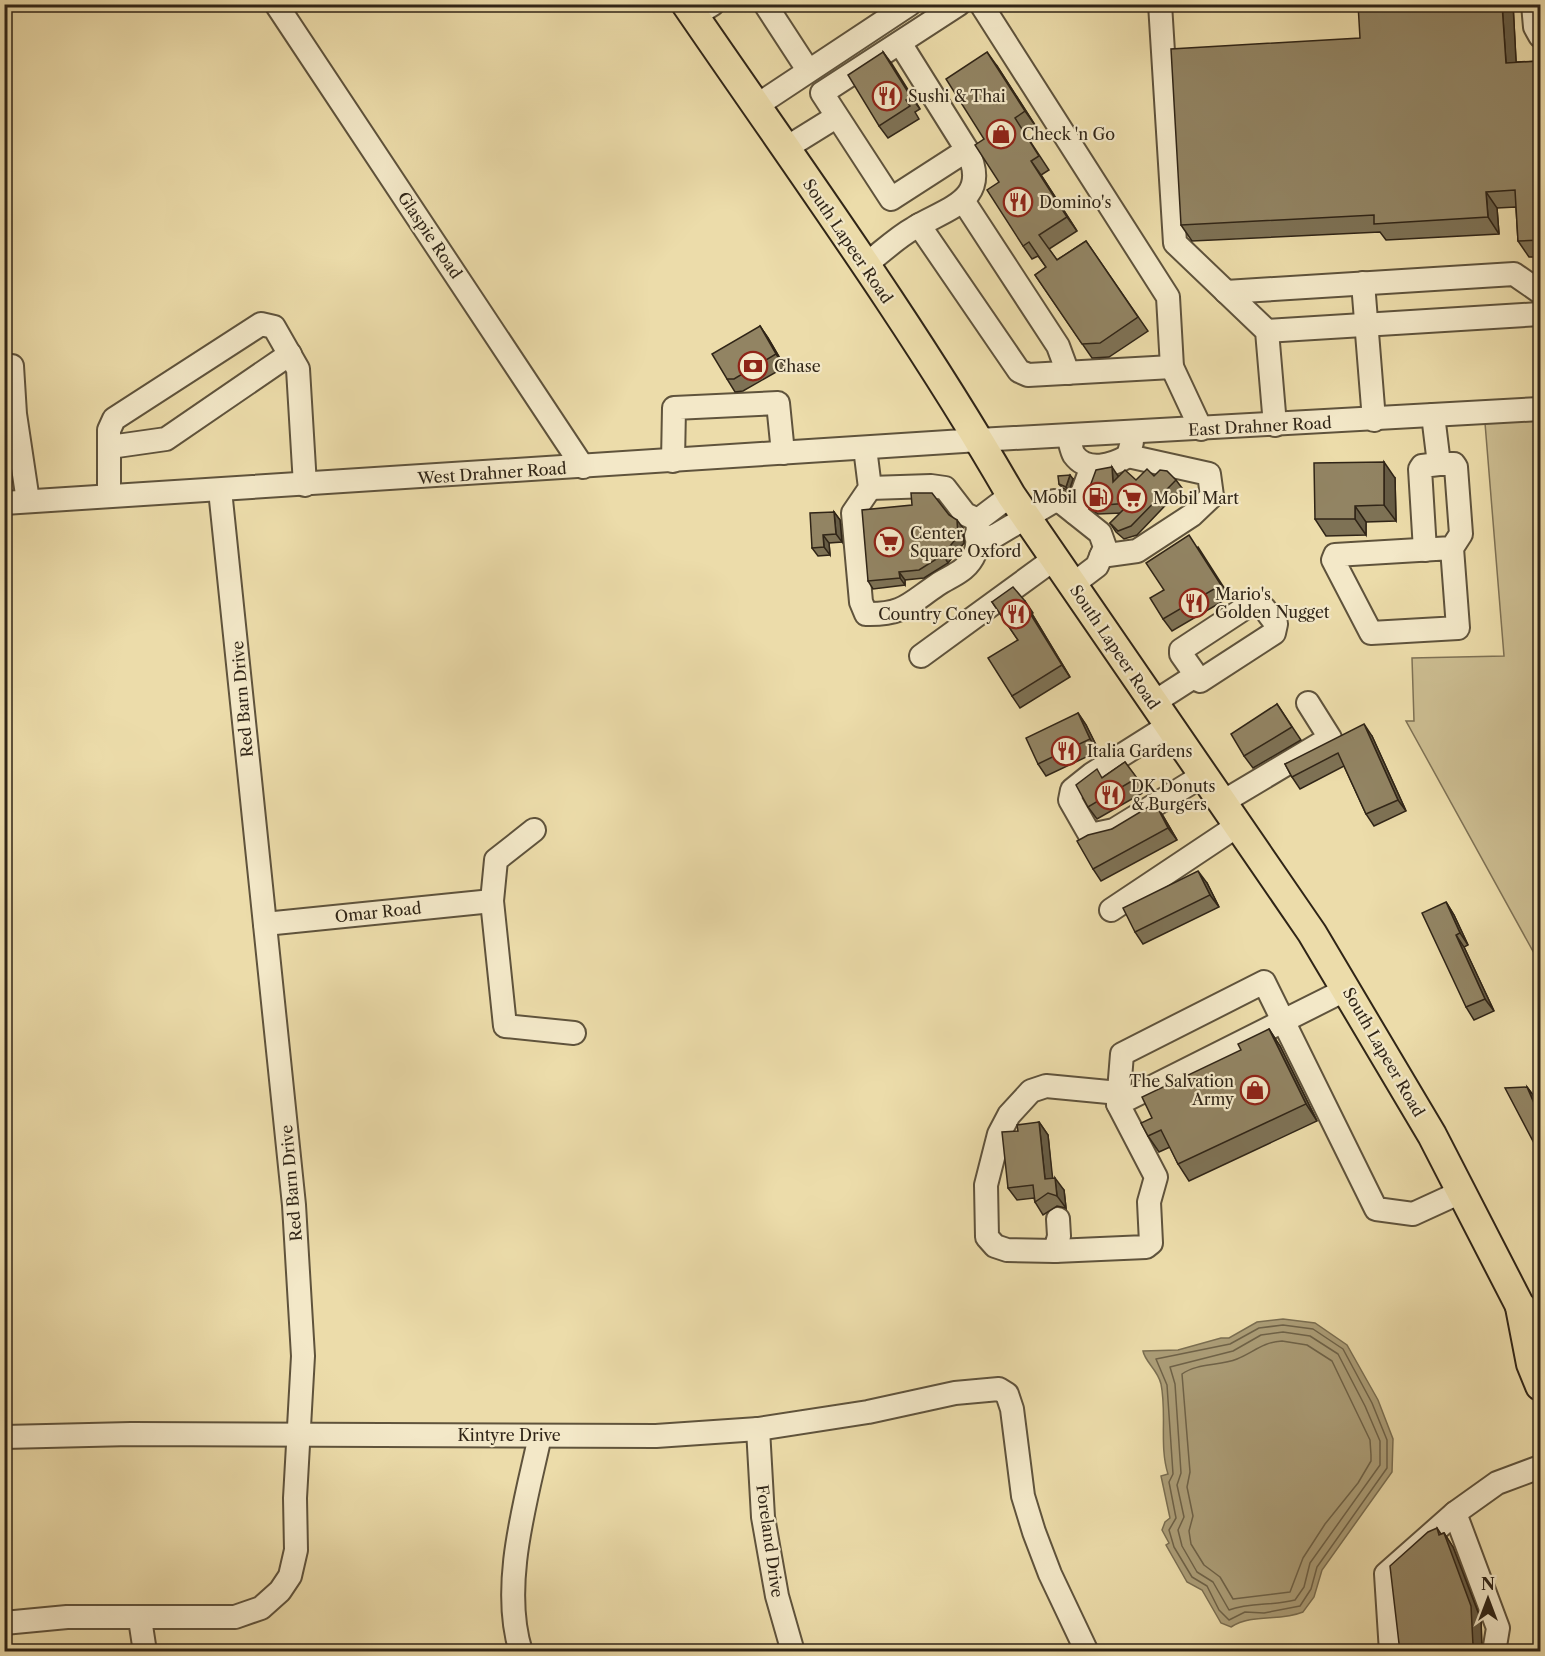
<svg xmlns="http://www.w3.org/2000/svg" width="1545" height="1656" viewBox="0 0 1545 1656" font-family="'Libre Caslon Text',serif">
	<rect width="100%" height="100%" fill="#ecdcaa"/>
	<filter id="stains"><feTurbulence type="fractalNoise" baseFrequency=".00333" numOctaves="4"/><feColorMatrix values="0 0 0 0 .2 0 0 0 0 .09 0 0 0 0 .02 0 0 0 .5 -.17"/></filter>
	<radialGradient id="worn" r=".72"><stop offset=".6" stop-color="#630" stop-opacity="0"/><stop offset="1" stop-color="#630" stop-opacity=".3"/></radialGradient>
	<!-- green -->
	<polygon fill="#ccbd91" stroke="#7e7154" stroke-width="1.5" points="1540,420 1540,964 1406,721 1414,721 1412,658 1504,656 1485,423"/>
	<!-- water -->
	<path fill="#ac9e78" stroke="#7a6e51" stroke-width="1.5" d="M1283,1319L1315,1323L1347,1345L1378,1400L1393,1439L1392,1472L1322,1570L1314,1597L1303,1612C1279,1622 1253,1613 1231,1627L1221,1623L1202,1590L1187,1582L1166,1545L1169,1543L1162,1530L1165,1522L1170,1518L1161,1476L1168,1474C1159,1446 1167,1413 1161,1384C1158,1370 1145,1362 1143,1351L1178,1350L1221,1338H1229L1257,1322Z"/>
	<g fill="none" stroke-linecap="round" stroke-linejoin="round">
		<!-- shore -->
		<g stroke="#6e6248" stroke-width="1.5">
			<polygon points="1283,1325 1313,1329 1343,1349 1372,1403 1387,1440 1387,1468 1317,1567 1311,1589 1300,1606 1264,1613 1245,1612 1229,1620 1219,1610 1207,1586 1192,1577 1174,1547 1169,1530 1176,1518 1169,1482 1173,1474 1167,1385 1156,1359 1230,1344 1259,1328"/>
			<path d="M1283,1332L1310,1336L1338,1354L1365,1406L1380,1441V1465L1310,1563L1304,1587L1295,1600C1273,1606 1250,1602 1229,1610L1213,1582L1197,1572L1182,1546L1178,1530L1184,1517L1177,1485L1181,1473L1175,1384L1170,1367L1233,1351L1261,1335Z"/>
			<path d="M1282,1341L1307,1345L1332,1361L1370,1440L1371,1455V1461L1358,1483L1325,1524L1303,1558L1290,1592L1233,1599L1220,1577L1204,1565L1191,1544L1189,1531L1193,1516L1187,1487L1190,1472L1182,1374C1197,1363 1220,1366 1237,1359C1254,1352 1263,1342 1282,1341Z"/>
		</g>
		<!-- minor casing -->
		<g stroke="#5f533c" stroke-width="26">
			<g id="minor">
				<polyline points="276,4 583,467"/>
				<polyline points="765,4 808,70"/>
				<polyline points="981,4 1168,297 1172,367 1201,429"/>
				<polyline points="1160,4 1175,243 1267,331 1275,425"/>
				<polyline points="1533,4 1535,27 1540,36"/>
				<polyline points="694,16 713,4"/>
				<polyline points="900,43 967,150"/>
				<polyline points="756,106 910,4"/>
				<polyline points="786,148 836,117"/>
				<polyline points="964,202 1058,346 1068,373"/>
				<polyline points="919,225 1019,371 1028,375 1172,367"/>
				<path d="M865,265C881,253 896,238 914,228C947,208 992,200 967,150L891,199L822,93L959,4"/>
				<polyline points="1363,283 1374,420"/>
				<polyline points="1226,292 1514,274 1540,292"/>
				<polyline points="1267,331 1540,314"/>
				<polyline points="12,366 15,414 28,501"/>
				<polyline points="1433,415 1439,464 1454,464 1456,467 1461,534 1452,548 1458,628 1371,633 1333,560 1335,555 1452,548"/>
				<path d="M1068,436C1070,441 1071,450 1074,455C1087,473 1113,465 1128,456L1132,442"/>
				<polyline points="110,447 166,439 290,354"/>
				<path d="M865,448L870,488L853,513L861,602L866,614C903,615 909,604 937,585C952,575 967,572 975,553C979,545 977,529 978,520L1011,495"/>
				<polyline points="673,461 674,408 778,403 783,453"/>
				<polyline points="870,488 931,486 945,488 965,514 978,520"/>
				<polyline points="109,496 109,430 114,419 261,324 274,327 298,369 305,485"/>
				<polyline points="4,503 979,440 1540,409"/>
				<polyline points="1075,513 1092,466"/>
				<polyline points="976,536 993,537 1054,501 1061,502 1100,533 1105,547 1097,566 1072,585"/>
				<polyline points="1425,550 1420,469 1422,466 1439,464"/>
				<polyline points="1101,556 1137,551 1192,515 1212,496 1209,474 1128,456"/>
				<polygon points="1256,603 1264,608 1276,624 1274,633 1200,681 1181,654 1181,650 1251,604"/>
				<polyline points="921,656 1054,559"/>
				<polyline points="1153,703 1195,676"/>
				<polyline points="1168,726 1092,774 1072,790 1070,800 1090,835 1114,830 1202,776"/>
				<polyline points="1221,803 1330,738 1308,703"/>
				<polyline points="534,830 496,860 492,901 505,1026 574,1033"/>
				<polyline points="1111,910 1237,826"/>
				<polyline points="265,924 492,901"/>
				<polyline points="1118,1104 1122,1054 1264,982 1376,1209 1413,1214 1461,1192"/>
				<polyline points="1058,1219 1059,1236 1055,1251 1007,1250 995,1246 987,1237 986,1185 999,1134 1009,1115 1031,1091 1046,1086 1119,1093"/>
				<polyline points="1055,1251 1146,1247 1151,1243 1149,1202 1156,1177 1118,1104 1347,989"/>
				<polyline points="758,1429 763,1517 777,1596 793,1652"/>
				<polyline points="4,1437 131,1434 656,1436 758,1429 868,1412 955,1393 999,1389 1007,1394 1012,1409 1023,1496 1034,1532 1050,1574 1087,1652"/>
				<polyline points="140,1619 145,1652"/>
				<polyline points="4,1623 67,1617 235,1617 261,1608 280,1591 290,1576 296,1550 295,1498 303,1356 294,1205 220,490"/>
				<path d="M521,1652C500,1586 526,1501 540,1436"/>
				<polyline points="1391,1652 1386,1574 1455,1513"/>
				<polyline points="1494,1652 1498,1628 1455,1513 1497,1483 1540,1467"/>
			</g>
		</g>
		<!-- major casing -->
		<g stroke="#302517" stroke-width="32">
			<g id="major">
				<path d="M686,4C797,166 913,325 1011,495L1312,933L1432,1135L1519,1304L1540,1329"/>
				<polyline points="1520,1307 1531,1364 1540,1386"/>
			</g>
		</g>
		<!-- minor -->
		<use href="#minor" stroke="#f3e8c8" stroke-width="22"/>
		<!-- major -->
		<use href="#major" stroke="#ecdcaa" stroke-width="28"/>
	</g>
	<!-- wall -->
	<g fill="#7e7255" stroke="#302517" stroke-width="1.5">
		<polygon points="1513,4 1516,62 1540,61 1540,257 1529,257 1518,241 1516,207 1497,208 1499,234 1386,240 1380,232 1192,241 1181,225 1360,38"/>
		<polygon points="883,52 920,109 915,112 919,119 888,138 879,126"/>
		<polygon points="997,66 1035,125 1024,132 1049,170 1041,175 1077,231 1049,249 1057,260 1086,241 1148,331 1109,357 1092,358 1035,275 1046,267 1038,256 1032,259 1023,246 999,182 984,139"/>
		<polygon points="760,326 768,338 785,367 743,391 735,392 727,379"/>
		<polygon points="1118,476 1118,477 1136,480 1154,476 1176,480 1182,488 1137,535 1124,539 1116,532 1110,523 1121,513 1098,514 1091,509 1085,500"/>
		<polygon points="1395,478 1396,521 1366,522 1366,535 1326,536 1315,519"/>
		<polygon points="1073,479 1069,491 1062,488 1059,484"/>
		<polygon points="834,512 840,520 842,542 829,543 830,555 818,556 812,548"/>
		<polygon points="949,515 963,528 964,543 948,563 924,578 905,580 905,585 873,589 868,581"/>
		<polygon points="1198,547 1230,597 1172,631 1163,619 1164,590"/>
		<polygon points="1025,601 1033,613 1032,614 1070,677 1020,708 1012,696 1018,640 992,602"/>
		<polygon points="1277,704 1301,740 1253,768 1244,756"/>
		<polygon points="1078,713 1086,725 1099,751 1046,776 1038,764"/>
		<polygon points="1372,736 1406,811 1374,826 1366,814 1344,766 1300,789 1292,777 1285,764"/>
		<polygon points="1125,762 1146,791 1097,819 1088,807 1103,777"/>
		<polygon points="1163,816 1177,840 1101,881 1093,869 1112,829"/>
		<polygon points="1207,883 1219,907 1143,944 1135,932"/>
		<polygon points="1446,902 1454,915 1468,945 1464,947 1494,1011 1474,1020 1466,1007"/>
		<polygon points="1269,1029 1280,1046 1317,1121 1189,1181 1178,1164 1170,1147 1159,1152 1148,1136 1152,1118"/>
		<polygon points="1527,1087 1536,1099 1540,1110 1540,1153 1535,1145"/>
		<polygon points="1039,1122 1048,1135 1052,1179 1064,1190 1066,1208 1057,1206 1043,1215 1035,1202 1034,1198 1017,1200 1008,1188 1018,1131"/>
		<polygon points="1437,1528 1441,1534 1444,1533 1453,1547 1481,1620 1482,1652 1400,1652"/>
	</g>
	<!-- shaded-wall -->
	<g fill="#665c45" stroke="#302517" stroke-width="1.5">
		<polygon points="1502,4 1513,4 1517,79 1506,63"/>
		<polygon points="883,52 892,64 920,109 911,97"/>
		<polygon points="987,52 997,66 1035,125 1025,111"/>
		<polygon points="1031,161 1041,175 1077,231 1067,217"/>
		<polygon points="1486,192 1497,208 1499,234 1488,217"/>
		<polygon points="760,326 768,338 785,367 776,354"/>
		<polygon points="1384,462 1395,478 1396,521 1384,505"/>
		<polygon points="1112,467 1118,476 1119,491 1113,482"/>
		<polygon points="1070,475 1073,479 1069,491 1066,487"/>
		<polygon points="1355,506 1366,522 1366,535 1355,519"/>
		<polygon points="834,512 840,520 842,542 836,534"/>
		<polygon points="957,520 963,528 964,543 948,563 943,555"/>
		<polygon points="823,535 829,543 830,555 824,547"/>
		<polygon points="899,572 905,580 905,585 900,578"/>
		<polygon points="1023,602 1032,614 1070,677 1062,665"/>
		<polygon points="1078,713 1086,725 1099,751 1090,739"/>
		<polygon points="1364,724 1372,736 1406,811 1398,800"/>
		<polygon points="1155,803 1163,816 1177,840 1168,828"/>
		<polygon points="1198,871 1207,883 1219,907 1210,895"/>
		<polygon points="1446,902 1454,915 1468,945 1460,933"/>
		<polygon points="1456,935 1464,947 1494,1011 1485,999"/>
		<polygon points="1269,1029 1280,1046 1317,1121 1306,1104"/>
		<polygon points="1527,1087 1536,1099 1540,1110 1540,1117"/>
		<polygon points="1039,1122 1048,1135 1054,1191 1045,1179"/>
		<polygon points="1055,1178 1064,1190 1066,1208 1057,1196"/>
		<polygon points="1444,1533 1453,1547 1481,1620 1482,1652 1478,1652 1473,1645"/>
	</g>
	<!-- building -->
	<g fill="#928463" stroke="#302517" stroke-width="1.5">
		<polygon points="1358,4 1502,4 1506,63 1540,61 1540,240 1518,241 1515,190 1486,192 1488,217 1374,224 1374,215 1181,225 1171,49 1360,38"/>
		<polygon points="883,52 911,97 906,100 910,106 879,126 848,75"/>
		<polygon points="987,52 1025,111 1015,118 1039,156 1031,161 1067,217 1039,235 1057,260 1086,241 1138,317 1100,343 1082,344 1035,275 1046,267 1029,242 1023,246 987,190 999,182 975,145 984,139 946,79"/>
		<polygon points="760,326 776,354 734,379 727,379 712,354"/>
		<polygon points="1384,462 1384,505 1355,506 1355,519 1315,519 1314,463"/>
		<polygon points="1112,467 1113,482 1125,470 1136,480 1147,469 1154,476 1160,470 1167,471 1176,480 1131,526 1118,531 1110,523 1130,503 1092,506 1085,500 1096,470"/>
		<polygon points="1070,475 1066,487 1059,484 1058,476"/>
		<polygon points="911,493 932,493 949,515 957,520 958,536 943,555 919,570 899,572 900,578 868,581 862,510 912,505"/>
		<polygon points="834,512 836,534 823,535 824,547 812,548 810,513"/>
		<polygon points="1189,535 1221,585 1163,619 1150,598 1164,590 1146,563"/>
		<polygon points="1013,587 1025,601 1023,602 1062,665 1012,696 988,658 1018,640 992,602"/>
		<polygon points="1277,704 1292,727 1244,756 1231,734"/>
		<polygon points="1078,713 1090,739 1038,764 1026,738"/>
		<polygon points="1364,724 1398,800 1366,814 1338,753 1292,777 1285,764"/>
		<polygon points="1125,762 1137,778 1088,807 1076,785 1097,769 1102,778"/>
		<polygon points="1155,803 1168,828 1093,869 1077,841 1088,835 1112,829"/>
		<polygon points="1198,871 1210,895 1135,932 1123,908"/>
		<polygon points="1446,902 1460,933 1456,935 1485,999 1466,1007 1422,913"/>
		<polygon points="1269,1029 1306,1104 1178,1164 1161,1130 1148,1136 1141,1123 1152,1118 1142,1097 1241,1050 1238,1044"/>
		<polygon points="1527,1087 1540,1117 1540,1145 1535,1145 1505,1088"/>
		<polygon points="1039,1122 1045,1179 1055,1178 1057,1196 1048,1193 1035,1202 1033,1185 1008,1188 1002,1132 1018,1131 1017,1125"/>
		<polygon points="1437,1528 1439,1535 1444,1533 1471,1606 1473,1645 1466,1645 1467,1652 1400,1652 1390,1566 1428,1532"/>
	</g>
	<!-- icons -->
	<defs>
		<g id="restaurant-ring" transform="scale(1.5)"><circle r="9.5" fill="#f3e8c8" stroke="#8f2418" stroke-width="1.5"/><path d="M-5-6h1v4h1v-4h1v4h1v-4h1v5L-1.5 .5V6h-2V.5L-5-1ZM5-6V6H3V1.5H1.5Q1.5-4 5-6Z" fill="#8f2418"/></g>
		<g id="shop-ring" transform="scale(1.5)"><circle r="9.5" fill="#f3e8c8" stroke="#8f2418" stroke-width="1.5"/><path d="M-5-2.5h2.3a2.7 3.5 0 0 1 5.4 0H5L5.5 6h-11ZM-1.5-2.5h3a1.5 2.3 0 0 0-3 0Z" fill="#8f2418"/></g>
		<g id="bank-ring" transform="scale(1.5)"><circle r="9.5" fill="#f3e8c8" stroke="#8f2418" stroke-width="1.5"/><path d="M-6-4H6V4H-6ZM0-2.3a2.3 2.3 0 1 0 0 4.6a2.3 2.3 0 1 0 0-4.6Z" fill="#8f2418"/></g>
		<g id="fuel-ring" transform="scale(1.5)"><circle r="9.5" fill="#f3e8c8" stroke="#8f2418" stroke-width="1.5"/><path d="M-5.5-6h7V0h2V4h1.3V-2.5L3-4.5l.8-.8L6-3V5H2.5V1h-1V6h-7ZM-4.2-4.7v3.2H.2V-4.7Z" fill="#8f2418"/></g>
		<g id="supermarket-ring" transform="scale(1.5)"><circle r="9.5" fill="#f3e8c8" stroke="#8f2418" stroke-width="1.5"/><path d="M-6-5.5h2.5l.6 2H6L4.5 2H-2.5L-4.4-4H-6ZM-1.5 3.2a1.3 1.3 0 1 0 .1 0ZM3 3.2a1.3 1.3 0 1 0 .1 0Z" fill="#8f2418"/></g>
	</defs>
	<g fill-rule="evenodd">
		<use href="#restaurant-ring" x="887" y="96"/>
		<use href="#shop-ring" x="1001" y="134"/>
		<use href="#restaurant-ring" x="1018" y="202"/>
		<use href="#bank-ring" x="753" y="366"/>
		<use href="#fuel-ring" x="1098" y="497"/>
		<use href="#supermarket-ring" x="1132" y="498"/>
		<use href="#supermarket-ring" x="889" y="542"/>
		<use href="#restaurant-ring" x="1194" y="603"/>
		<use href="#restaurant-ring" x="1016" y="614"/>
		<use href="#restaurant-ring" x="1066" y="751"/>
		<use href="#restaurant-ring" x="1110" y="795"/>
		<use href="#shop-ring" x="1255" y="1090"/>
	</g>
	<g text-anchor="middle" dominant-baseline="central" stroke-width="4.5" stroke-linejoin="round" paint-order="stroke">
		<!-- poi labels -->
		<g font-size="16" fill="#302517" stroke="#f3e8c8" text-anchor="start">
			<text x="908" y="96">Sushi &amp; Thai</text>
			<text x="1022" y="134">Check 'n Go</text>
			<text x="1039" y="202">Domino's</text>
			<text x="774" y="366">Chase</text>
			<text x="1077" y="497" text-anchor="end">Mobil</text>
			<text x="1153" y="498">Mobil Mart</text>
			<text x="910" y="533">Center<tspan x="910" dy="18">Square Oxford</tspan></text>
			<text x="1215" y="594">Mario's<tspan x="1215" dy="18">Golden Nugget</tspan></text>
			<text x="995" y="614" text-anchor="end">Country Coney</text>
			<text x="1087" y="751">Italia Gardens</text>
			<text x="1131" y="786">DK Donuts<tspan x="1131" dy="18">&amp; Burgers</tspan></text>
			<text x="1234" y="1081" text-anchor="end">The Salvation<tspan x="1234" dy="18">Army</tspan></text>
		</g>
		<!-- street labels -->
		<g font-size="16" fill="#302517" stroke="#f3e8c8">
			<text transform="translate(430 235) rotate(56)">Glaspie Road</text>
			<text transform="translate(848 241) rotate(56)">South Lapeer Road</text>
			<text transform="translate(1260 426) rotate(-3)">East Drahner Road</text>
			<text transform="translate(492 473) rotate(-4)">West Drahner Road</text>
			<text transform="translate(1115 647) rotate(56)">South Lapeer Road</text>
			<text transform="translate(242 699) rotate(-95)">Red Barn Drive</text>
			<text transform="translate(378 912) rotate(-6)">Omar Road</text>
			<text transform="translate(1384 1052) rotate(60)">South Lapeer Road</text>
			<text transform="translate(291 1183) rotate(-95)">Red Barn Drive</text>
			<text x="509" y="1435">Kintyre Drive</text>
			<text transform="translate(770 1541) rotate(82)">Foreland Drive</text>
		</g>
	</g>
	<!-- margin -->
	<rect width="1545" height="1656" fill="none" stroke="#ecdcaa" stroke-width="24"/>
	<rect x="6" y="6" width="1533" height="1644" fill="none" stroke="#302517" stroke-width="3"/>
	<rect x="12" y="12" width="1521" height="1632" fill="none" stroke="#302517" stroke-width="1.5"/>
	<!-- north arrow -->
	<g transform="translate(1488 1599)" stroke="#f3e8c8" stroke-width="4.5" paint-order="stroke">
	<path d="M0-4.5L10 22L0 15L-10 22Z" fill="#302517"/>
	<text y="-9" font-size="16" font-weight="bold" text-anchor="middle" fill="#302517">N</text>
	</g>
	<rect width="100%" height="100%" filter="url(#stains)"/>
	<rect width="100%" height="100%" fill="url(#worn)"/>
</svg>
